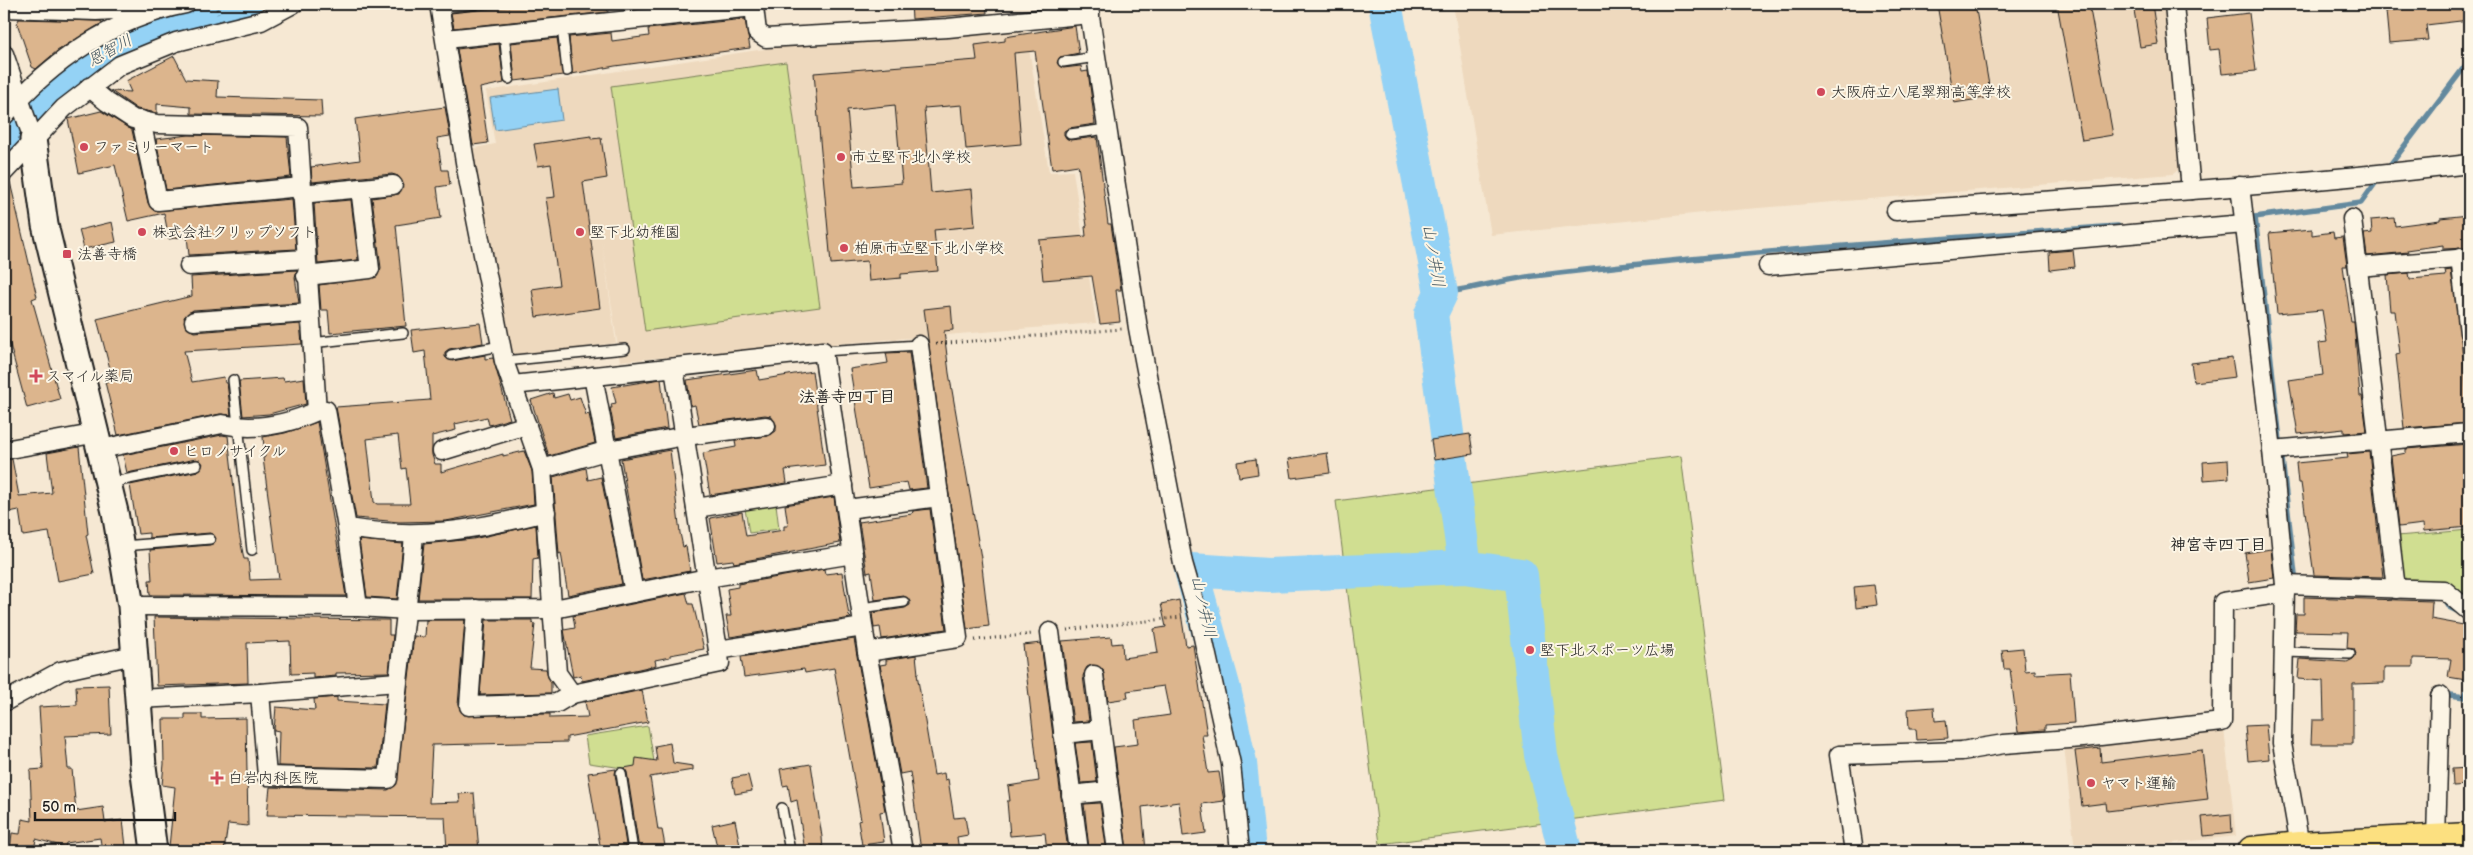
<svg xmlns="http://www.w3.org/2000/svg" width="2473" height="855" viewBox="0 0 2473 855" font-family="'Balsamiq Sans','Klee One',sans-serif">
	<rect width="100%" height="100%" fill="#f6e8d3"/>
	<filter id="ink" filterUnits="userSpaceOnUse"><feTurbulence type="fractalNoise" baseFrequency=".02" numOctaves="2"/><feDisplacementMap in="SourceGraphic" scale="10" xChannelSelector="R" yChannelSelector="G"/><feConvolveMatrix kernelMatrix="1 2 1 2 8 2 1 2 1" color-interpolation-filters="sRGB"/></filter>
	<g filter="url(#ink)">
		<!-- built -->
		<g fill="#eed9be">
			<polygon points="1453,4 2165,4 2168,18 2183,166 2173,174 1722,211 1491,235"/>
			<polygon points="1026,30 1049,172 1073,171 1096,323 620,361 602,242 616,343 513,357 470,149 495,144 486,91 791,45"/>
			<polygon points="2224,729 2236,836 2103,851 2075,851 2064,745"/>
		</g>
		<!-- green -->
		<g fill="#d0de91" stroke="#767d56">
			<polygon points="786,62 820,307 645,331 611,86"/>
			<polygon points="1681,456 1725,800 1380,844 1336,501"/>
			<polygon points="776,504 779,529 749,533 745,509"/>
			<polygon points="2469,530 2469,596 2409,586 2400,570 2397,536"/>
			<polygon points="648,726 656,773 589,763 585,736"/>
		</g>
		<!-- water -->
		<polygon fill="#94d2f5" stroke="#64899e" points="558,89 562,120 495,130 490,98"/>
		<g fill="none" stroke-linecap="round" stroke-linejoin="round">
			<!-- stream -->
			<g stroke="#64899e" stroke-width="5.5">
				<polyline points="2387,169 2469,61"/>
				<polyline points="2255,217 2296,584"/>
				<polyline points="2247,218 2361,203 2379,178"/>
				<path d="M1441,293C1472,289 1503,280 1534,276C1728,252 1923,240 2118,226"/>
				<polyline points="2444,599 2449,607 2459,612"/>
				<polyline points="2442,694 2465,697 2469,683"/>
			</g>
			<!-- river -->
			<g stroke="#94d2f5" stroke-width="34">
				<polyline points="1385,4 1441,293 1431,314 1465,567"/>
				<polyline points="4,146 75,71 125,40 245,4"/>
				<polyline points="1249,851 1240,763 1224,689 1191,570 1268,575 1465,567 1521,575 1541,755 1565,851"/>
			</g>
		</g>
		<!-- building -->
		<g fill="#dcb58d" stroke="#1c1c1c" fill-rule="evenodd">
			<polygon points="533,4 607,4 608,12 454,28 451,13"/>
			<polygon points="911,4 986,4 987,13 912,19"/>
			<polygon points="1937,4 1975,4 1991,97 1954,103"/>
			<polygon points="2057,4 2089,4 2113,135 2082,140"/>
			<polygon points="2133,4 2152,4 2158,44 2140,47"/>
			<polygon points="2442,4 2469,4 2469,20 2426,25 2428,40 2389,43 2386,11"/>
			<polygon points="2249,13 2256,71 2222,74 2219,49 2210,50 2207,18"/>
			<polygon points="19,19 101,21 102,23 57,51 36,69 32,67 17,23"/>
			<polygon points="745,19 750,48 615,66 572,74 569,37 611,33 612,41 649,36 648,29"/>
			<path d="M1075,26L1079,53L1060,57L1057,63L1063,68L1081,66L1082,72L1088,71L1095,124L1069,128L1064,131V135L1070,140L1097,137L1108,224H1111L1121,290H1116L1120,322L1100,324L1092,276L1043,280L1039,240L1086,236L1085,227L1087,226L1078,165L1052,169L1035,51L1014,53L1021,144L966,149L962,105L924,108L931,193L972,189L975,226L934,230L938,271L901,274V278L869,281L867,261L831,264L814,73L977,60L975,45L1005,41V37ZM895,105L902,183L854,187L847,110Z"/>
			<polygon points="557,38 563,75 515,81 511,43"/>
			<polygon points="499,44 504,83 480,88 488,143 473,145 457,49"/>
			<polygon points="174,56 186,79 218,81 217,97 321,100 322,116 191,114 191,107 157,104 157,113 137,109 111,91 131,92 126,81"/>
			<polygon points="445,107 450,136 437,138 442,170 448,170 450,185 437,187 441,218 396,225 406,326 330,333 328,310 321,310 319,285 377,277 381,268 372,198 399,194 403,183 398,176 392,174 312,182 311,167 360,160 355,119"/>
			<polygon points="101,111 132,130 148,203 154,211 292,199 296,249 189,255 187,236 169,239 164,213 128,221 115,165 79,173 68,119"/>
			<polygon points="189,135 287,137 291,177 166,190 156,139"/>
			<polygon points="591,136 591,139 601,138 607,178 583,182 600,308 536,317 532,289 559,285 546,198 555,197 551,164 538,166 534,144"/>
			<polygon points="10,182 37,297 32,299 60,399 27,408 4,323 4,183"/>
			<polygon points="351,200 358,260 318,264 314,203"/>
			<polygon points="2469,215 2469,248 2443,249 2443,245 2407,250 2408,252 2367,256 2364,234 2372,233 2371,220 2394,218 2395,226 2440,220 2440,218"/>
			<polygon points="112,222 116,242 84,249 79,230"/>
			<polygon points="2312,229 2312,235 2333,232 2334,238 2343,237 2347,266 2343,266 2351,322 2354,322 2360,396 2362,396 2367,431 2344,433 2344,429 2298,434 2289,380 2323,375 2319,343 2327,342 2322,310 2277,314 2269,233"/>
			<polygon points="2073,250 2075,267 2050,270 2049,252"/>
			<polygon points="297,270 295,277 299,303 193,310 184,317 186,327 194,332 300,324 302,344 184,351 192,382 224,377 225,383 227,383 231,415 220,414 118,435 105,382 113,380 97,319 192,296 191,277"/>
			<polygon points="2451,270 2465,369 2469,423 2404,428 2396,355 2400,354 2395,311 2390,311 2387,275 2409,273 2410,279 2446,276 2445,271"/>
			<polygon points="951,306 953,330 944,331 949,373 981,558 989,626 967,629 924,309"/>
			<path d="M480,323L483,343L449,349L445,352V357L452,361L485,355V359L493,358L510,419L489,425L487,417L455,424L456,430L432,436V455L435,464H441V472L503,454V456L524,451L532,471L534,504L446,521L399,522L356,518L336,407L430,400L425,351L414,353L411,330ZM398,435L402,469L406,468L410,504H377L374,502L367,439Z"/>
			<polygon points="909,352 927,488 909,490 907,482 869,488 850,369 888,363 886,353"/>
			<polygon points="2232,358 2235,377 2194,382 2191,363"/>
			<polygon points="757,370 759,380 812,371 825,465 785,470 787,483 710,495 703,453 736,447 735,440 768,436 776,431 776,424 771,416 765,415 699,424 695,405 691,406 687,380"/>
			<polygon points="283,378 284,381 304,378 306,404 269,414 243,416 239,381"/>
			<polygon points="661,379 667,428 616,438 610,408 612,408 611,404 616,403 612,387"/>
			<polygon points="553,393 554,398 568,394 570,400 580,397 586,415 589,414 595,443 549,456 531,400"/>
			<polygon points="317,422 346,596 150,595 149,580 152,580 150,550 210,545 215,542 216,538 210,533 149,538 149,533 138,534 130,485 198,471 203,464 201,461 196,459 127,473 123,455 222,435 228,436 239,533 244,559 248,559 250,580 279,579 263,458 265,457 263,437 285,433"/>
			<polygon points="1470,434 1473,454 1434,460 1431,440"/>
			<polygon points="2469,444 2469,527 2424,531 2423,524 2399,527 2391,456 2406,453 2406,449"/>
			<polygon points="79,447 88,534 86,535 94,574 58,581 49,532 23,536 19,510 4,513 4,460 12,459 19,496 52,493 47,453"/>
			<polygon points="670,450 680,533 683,547 686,546 690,571 642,580 621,459"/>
			<polygon points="2369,452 2383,577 2314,575 2301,483 2298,483 2296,463 2348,458 2347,454"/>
			<polygon points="1327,453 1330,473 1292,478 1289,459"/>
			<polygon points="1256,459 1258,474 1239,477 1237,462"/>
			<polygon points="2228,460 2229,478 2204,480 2203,462"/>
			<polygon points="586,468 588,480 601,477 622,584 568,595 561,553 559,554 553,477"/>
			<polygon points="834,497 840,543 734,563 733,560 717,562 710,518 742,512 746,536 784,530 784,526 788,526 785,505"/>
			<polygon points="930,509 946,629 882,639 880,627 874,628 872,613 905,608 910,605 910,601 904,596 875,600 871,572 867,573 859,522 912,514 913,511"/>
			<polygon points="536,525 538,558 533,559 532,599 418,599 424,544 473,539"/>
			<polygon points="359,540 403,544 397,599 367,597"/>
			<polygon points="2271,549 2274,578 2249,582 2245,553"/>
			<polygon points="824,569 825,574 842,572 849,616 851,618 730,637 726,616 731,616 727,589 738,587 738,584"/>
			<polygon points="1874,585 1877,605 1856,608 1854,587"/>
			<polygon points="686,593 689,604 693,604 704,649 670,655 670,657 655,660 656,665 639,669 582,681 581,675 573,677 564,630 575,628 573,616"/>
			<polygon points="2304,597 2432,601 2431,619 2469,626 2469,662 2466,680 2448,677 2451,659 2413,658 2413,667 2384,667 2384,683 2353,684 2353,744 2311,744 2312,720 2324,720 2323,681 2298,679 2300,659 2347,662 2353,659 2356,654 2354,649 2347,648 2348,632 2295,631 2296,614 2304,614"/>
			<polygon points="1179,600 1186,646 1193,645 1207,735 1202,735 1208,773 1219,772 1224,801 1202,804 1206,833 1183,836 1179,802 1142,807 1146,851 1127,851 1114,747 1138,744 1135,720 1170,715 1164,686 1127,691 1128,698 1108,701 1103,669 1092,665 1087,667 1083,676 1089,721 1073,722 1062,641 1111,637 1112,644 1122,643 1123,658 1158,653 1154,629 1166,627 1161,604"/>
			<polygon points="154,617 389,620 389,635 393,635 389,672 336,673 336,676 313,678 313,673 291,674 290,641 247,643 248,683 157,686"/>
			<polygon points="426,620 465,620 458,705 464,715 550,714 550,718 588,717 585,702 642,690 648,722 567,737 567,742 432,745 429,803 460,802 459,794 474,793 479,851 447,851 445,817 267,815 270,787 388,790 396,785 414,636 425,637"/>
			<polygon points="486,620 532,620 532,623 535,624 530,668 546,669 551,683 551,693 480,695"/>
			<polygon points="854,639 885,811 880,812 884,842 862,845 858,821 861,820 834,668 805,673 804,669 744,677 741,657"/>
			<polygon points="1041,643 1061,797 1068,851 1047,851 1045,833 1010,836 1007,801 1010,801 1008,786 1039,781 1023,645"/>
			<polygon points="2023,648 2025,671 2035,670 2035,674 2070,672 2074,723 2045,725 2045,730 2018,732 2010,669 2004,669 2002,650"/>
			<polygon points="916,655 918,674 917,674 934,775 944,773 945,780 948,779 954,818 965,817 968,835 957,837 959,851 921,851 910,772 900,774 880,665 886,664 886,660"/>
			<polygon points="109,685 111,734 65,736 68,769 72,769 76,811 103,807 105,822 123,820 126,847 102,850 100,838 66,843 65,847 36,839 34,851 10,849 12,833 20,834 22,819 32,821 30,770 43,769 39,707 77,705 76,686"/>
			<polygon points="337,697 337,701 385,704 378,768 278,766 279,731 274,730 276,707 315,710 314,699"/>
			<polygon points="1934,707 1935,721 1946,720 1948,738 1917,740 1916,729 1909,729 1908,709"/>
			<polygon points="185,714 202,714 202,719 246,718 248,826 228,824 224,851 196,851 169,847 175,787 162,785 164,764 163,719 185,719"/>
			<polygon points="2266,725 2269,759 2248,761 2245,726"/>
			<polygon points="1092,742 1097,782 1081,783 1075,743"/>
			<polygon points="670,743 673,763 693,766 693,770 650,777 658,830 662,830 666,851 651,851 650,848 639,849 627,772 624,768 635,766 636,758 657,761 655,746"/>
			<polygon points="2100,748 2101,762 2202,750 2208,799 2107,811 2106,803 2082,806 2075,751"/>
			<polygon points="811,764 822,837 823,851 805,851 797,800 791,802 788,785 783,786 780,769"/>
			<polygon points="2469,768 2469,785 2453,786 2452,769"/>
			<polygon points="616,769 615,774 627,851 601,851 588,773"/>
			<polygon points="748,775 752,791 735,794 732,778"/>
			<polygon points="1100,803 1106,846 1089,849 1084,804"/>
			<polygon points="2231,814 2232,833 2204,836 2202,817"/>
			<polygon points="735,820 741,851 718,851 712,825"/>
		</g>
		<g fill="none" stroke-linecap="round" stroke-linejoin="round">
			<!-- lane casing -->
			<g stroke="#1c1c1c" stroke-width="12">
				<g id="lane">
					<polyline points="440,8 476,4"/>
					<polyline points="562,27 567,71"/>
					<polyline points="504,33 509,79"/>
					<polyline points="1063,62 1096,57"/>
					<polyline points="1070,134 1107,129"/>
					<polyline points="311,343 403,333"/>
					<polyline points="823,351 919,345"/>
					<polyline points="451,355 501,346"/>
					<polyline points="504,361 625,349"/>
					<polyline points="233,380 252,550"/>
					<polyline points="109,483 197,465"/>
					<polyline points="123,546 210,539"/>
					<polyline points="861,608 904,602"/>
					<polyline points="2284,652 2350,654"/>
					<polyline points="621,773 633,851"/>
					<polyline points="782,808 790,851"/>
				</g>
			</g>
			<!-- street casing -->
			<g stroke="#1c1c1c" stroke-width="21">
				<g id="street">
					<polyline points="439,4 466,168 504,361 542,469 557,673 572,694 720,663 674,368"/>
					<polyline points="1088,4 1138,328 1183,563 1198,615 1231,764 1240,851"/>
					<polyline points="2174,4 2191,190"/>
					<polyline points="4,8 96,11 151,8"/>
					<polyline points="446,39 754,7 757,32 766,38 948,28 1090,14"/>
					<polyline points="4,54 33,139"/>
					<polyline points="89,87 107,102 133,119 157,124 298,127 317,411 326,410 347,528 358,607"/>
					<path d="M4,116C51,61 114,18 186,4"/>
					<polyline points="141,120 158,201 301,187"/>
					<polyline points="4,172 64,108 120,65 176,42 261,21 293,4"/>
					<polyline points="2240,186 2272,450 2285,585 2282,743 2300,846"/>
					<polyline points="301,194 393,185"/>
					<path d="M1896,211C2087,197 2279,187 2469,164"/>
					<polyline points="2352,219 2396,589"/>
					<polyline points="2460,258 2469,333"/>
					<polyline points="189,266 305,259"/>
					<polyline points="1768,266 2244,224"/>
					<polyline points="2358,267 2469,258"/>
					<polyline points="306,276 370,269 360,188"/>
					<polyline points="194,321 309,313"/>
					<polyline points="593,376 634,593"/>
					<polyline points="513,385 823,351 867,652 958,638 919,345"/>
					<path d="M101,449L222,424C254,431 288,424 317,411"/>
					<polyline points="4,450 98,433"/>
					<polyline points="2272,450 2469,433"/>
					<polyline points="442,451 527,425"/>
					<polyline points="542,469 609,450 685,436 766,426"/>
					<polyline points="696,508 843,485"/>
					<polyline points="847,509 939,497"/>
					<path d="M347,528C421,540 474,530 546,512"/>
					<polyline points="2285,585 2444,590 2469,611"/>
					<polyline points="131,606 358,607 408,610 554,609 707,578 853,554"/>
					<polyline points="476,609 469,706 557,703 572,694"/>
					<polyline points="1050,632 1079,851"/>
					<polyline points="718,650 863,627"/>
					<polyline points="867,652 903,851"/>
					<polyline points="1094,675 1117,851"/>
					<path d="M260,693L267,776L388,779C395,697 407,616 414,535"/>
					<polyline points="138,699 260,693 397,682"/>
					<polyline points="4,702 61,671 134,655"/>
					<polyline points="1063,734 1101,730"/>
					<polyline points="1071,795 1109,791"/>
					<polyline points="2436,839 2440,696"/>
					<polyline points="1854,851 1839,755 1962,751 2004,744 2083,738 2222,722 2223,602 2285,593"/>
				</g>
			</g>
			<!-- secondary casing -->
			<g stroke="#1c1c1c" stroke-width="29">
				<polyline id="secondary" points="33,139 45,225 115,512 131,606 143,766 154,851"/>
			</g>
			<!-- highway casing -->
			<g stroke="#1c1c1c" stroke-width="31">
				<polyline id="highway" points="2252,851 2300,846 2469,837"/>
			</g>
			<!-- path -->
			<g stroke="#1c1c1c" stroke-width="3" stroke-dasharray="1 4" stroke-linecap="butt">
				<polyline points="216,4 218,14"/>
				<polyline points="936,344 1122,329"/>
				<polyline points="1067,630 1182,617"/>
				<polyline points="975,640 1033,634"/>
				<polyline points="4,742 7,775 4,823"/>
			</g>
			<!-- lane -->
			<use href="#lane" stroke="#fcf5e5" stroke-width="9"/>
			<!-- street -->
			<use href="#street" stroke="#fcf5e5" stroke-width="18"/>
			<!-- secondary -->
			<use href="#secondary" stroke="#fcf5e5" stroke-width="25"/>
			<!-- highway -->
			<use href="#highway" stroke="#fce080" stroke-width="28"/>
		</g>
	</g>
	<!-- markers -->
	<g fill="#d1495b" stroke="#fcf5e5" stroke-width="2">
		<circle cx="1821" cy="92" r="5"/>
		<circle cx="84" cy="147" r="5"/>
		<circle cx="841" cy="157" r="5"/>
		<circle cx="142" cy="232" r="5"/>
		<circle cx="580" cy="232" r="5"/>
		<circle cx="844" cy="248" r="5"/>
		<rect x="62" y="249" width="10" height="10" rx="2.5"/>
		<path d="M33.5 368.5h5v5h5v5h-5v5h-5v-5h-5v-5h5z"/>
		<circle cx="174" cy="451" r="5"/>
		<circle cx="1530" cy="650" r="5"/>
		<path d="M214.5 770.5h5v5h5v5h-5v5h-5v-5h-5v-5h5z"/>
		<circle cx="2091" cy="783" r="5"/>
	</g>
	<g text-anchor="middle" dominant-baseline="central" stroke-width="4" stroke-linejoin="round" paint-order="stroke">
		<!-- poi labels -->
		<g font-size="15" fill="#1c1c1c" stroke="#fcf5e5" text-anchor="start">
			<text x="1831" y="92">大阪府立八尾翠翔高等学校</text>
			<text x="94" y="147">ファミリーマート</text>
			<text x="851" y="157">市立堅下北小学校</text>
			<text x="152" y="232">株式会社クリップソフト</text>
			<text x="590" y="232">堅下北幼稚園</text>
			<text x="854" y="248">柏原市立堅下北小学校</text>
			<text x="77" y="254">法善寺橋</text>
			<text x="46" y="376">スマイル薬局</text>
			<text x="184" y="451">ヒロノサイクル</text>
			<text x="1540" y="650">堅下北スポーツ広場</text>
			<text x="228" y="778">白岩内科医院</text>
			<text x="2101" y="783">ヤマト運輸</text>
		</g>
		<!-- water labels -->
		<g font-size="16" font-style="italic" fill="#40535d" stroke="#fcf5e5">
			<text transform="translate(110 51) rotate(-29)">恩智川</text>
			<text transform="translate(1433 256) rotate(80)">山ノ井川</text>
			<text transform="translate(1203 607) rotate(77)">山ノ井川</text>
		</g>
		<!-- neighbourhood labels -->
		<g font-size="16" font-weight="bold" fill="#1c1c1c" stroke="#fcf5e5">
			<text x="847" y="397">法善寺四丁目</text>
			<text x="2218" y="545">神宮寺四丁目</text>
		</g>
	</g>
	<!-- margin -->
	<rect width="2473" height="855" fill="none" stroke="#fcf5e5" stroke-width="20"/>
	<rect x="10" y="10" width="2453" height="835" fill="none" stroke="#1c1c1c" stroke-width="2" filter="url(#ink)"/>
	<!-- scale -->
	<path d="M35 812v8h140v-8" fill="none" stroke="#1c1c1c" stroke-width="2.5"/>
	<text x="42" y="812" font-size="15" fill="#1c1c1c" stroke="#fcf5e5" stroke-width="4" paint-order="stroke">50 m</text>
</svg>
